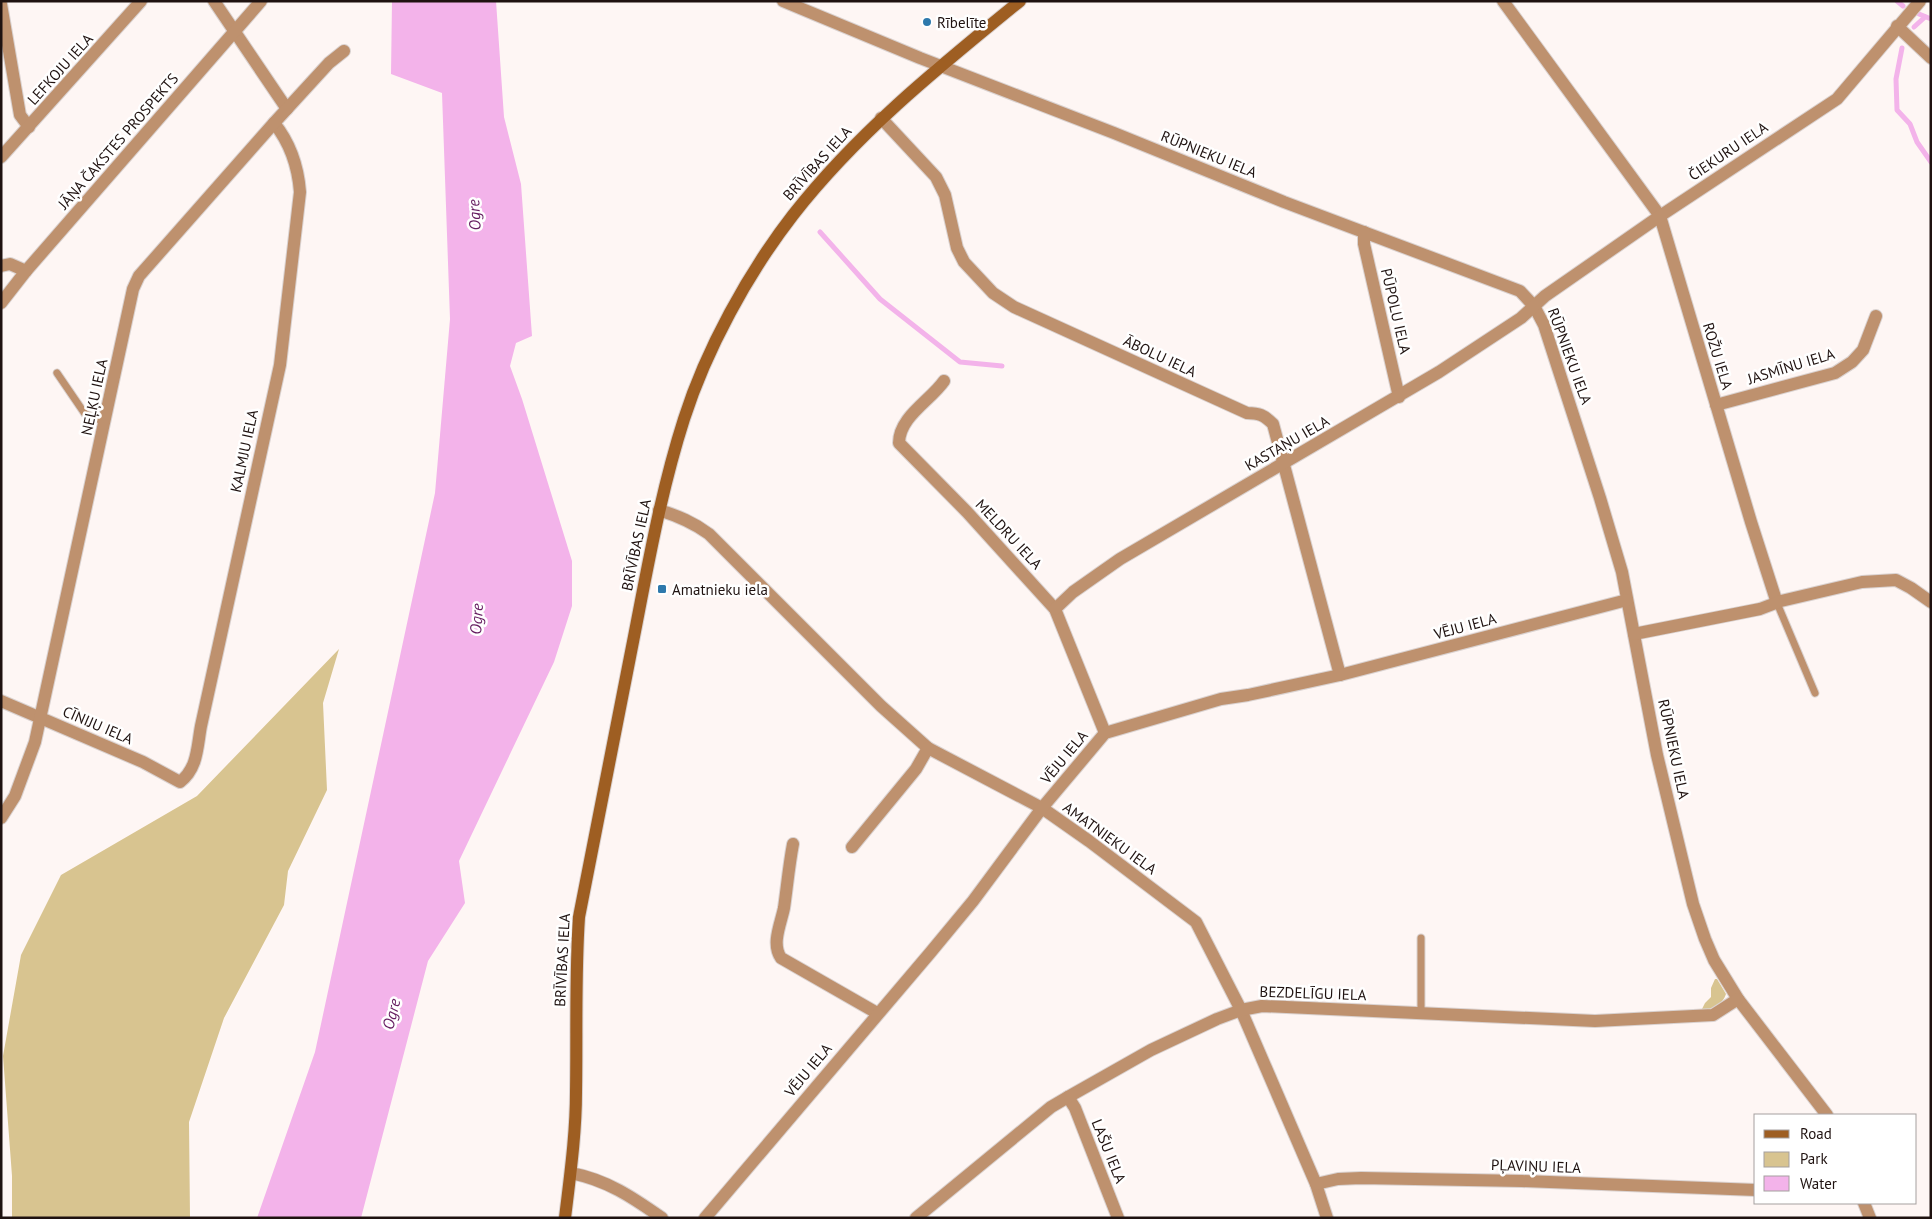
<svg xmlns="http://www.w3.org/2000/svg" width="1932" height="1219" viewBox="0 0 1932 1219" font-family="'PT Sans',sans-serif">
	<rect width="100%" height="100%" fill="#fef6f4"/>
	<!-- green -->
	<g fill="#d8c490">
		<polygon points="339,649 323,703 327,790 288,871 284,905 224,1018 189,1122 190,1218 12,1218 12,1176 3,1056 21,955 61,875 197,796"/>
		<path d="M1715,979H1717L1726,994C1723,1004 1713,1009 1704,1010L1702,1009L1705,1003L1711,997V988Z"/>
	</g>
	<!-- water -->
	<polygon fill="#f3b3ea" points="392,1 496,1 504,117 521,184 532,336 516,343 510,366 522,399 572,561 572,606 554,662 459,861 465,903 428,961 361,1218 257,1218 315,1052 435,493 450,319 442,93 391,74"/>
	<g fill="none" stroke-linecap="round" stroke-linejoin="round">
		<!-- stream -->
		<g stroke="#f3b3ea" stroke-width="5">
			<polyline points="1897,1 1903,6"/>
			<polyline points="1919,14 1931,19"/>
			<polyline points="1914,27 1925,17"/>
			<polyline points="1902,48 1896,79 1897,110 1910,124 1917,142 1931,162"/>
			<polyline points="820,232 880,299 960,362 1002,366"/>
		</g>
		<!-- service casing -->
		<g stroke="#dad2d0" stroke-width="9">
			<g id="service">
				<polyline points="57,373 85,414 105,422"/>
				<polyline points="1777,603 1815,693"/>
				<polyline points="1421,1014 1421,938"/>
			</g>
		</g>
		<!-- minor casing -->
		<g stroke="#dad2d0" stroke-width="14">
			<g id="minor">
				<polyline points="214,1 287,109"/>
				<polyline points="783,1 920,58 1114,133 1284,202 1520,291 1534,306 1544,325 1600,498 1622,572 1657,755 1693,904 1705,939 1714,960 1738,999 1827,1115"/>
				<polyline points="1503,1 1660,216 1751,522 1777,603"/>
				<polyline points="1,4 20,115 29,127"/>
				<polyline points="1897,26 1931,58"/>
				<path d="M881,118L936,177L945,195L957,248L964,262L993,293L1014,307L1247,413C1259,413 1264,415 1273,424L1340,675"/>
				<polyline points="1,157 141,1"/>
				<polyline points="1364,232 1364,244 1399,397"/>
				<polyline points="1,266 10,264 26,271"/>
				<path d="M944,381C930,401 899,417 899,443L967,512L1055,609L1105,733"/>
				<polyline points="1716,405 1835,373 1852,362 1863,350 1876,316"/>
				<path d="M659,510C678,516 693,522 709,534L881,706L928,748L1042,808L1089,841L1196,922L1241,1010L1316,1184L1327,1218"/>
				<polyline points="1055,609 1073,592 1120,559 1439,372 1521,318 1545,296 1660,216 1837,99 1920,1"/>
				<polyline points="1634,634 1760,609 1781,601 1862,582 1896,580 1911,588 1931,602"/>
				<path d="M1,701L143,762L180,782C198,768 197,747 201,726L280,365L300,192C298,166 291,144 274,123"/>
				<polyline points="1,818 15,796 35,742 133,289 139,276 274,123 329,63 344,51"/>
				<path d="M793,844C789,865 787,887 784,908C781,923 771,944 781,958L877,1013"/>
				<polyline points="852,847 916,769 928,748"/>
				<polyline points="1068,1097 1075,1108 1118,1218"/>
				<path d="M571,1173C607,1180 632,1197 662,1218"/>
				<polyline points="1316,1184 1338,1179 1361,1178 1522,1181 1756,1190"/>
				<polyline points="1864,1203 1870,1218"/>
				<polyline points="705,1218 930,953 973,901 1042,808 1105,733 1221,699 1248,695 1340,675 1627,600"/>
				<polyline points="916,1218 1051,1107 1068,1097 1151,1050 1217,1019 1241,1010 1262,1006 1595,1021 1713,1015 1738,999"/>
			</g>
		</g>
		<!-- tertiary casing -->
		<g stroke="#dad2d0" stroke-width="14">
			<polyline id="tertiary" points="1,303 26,271 261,1"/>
		</g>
		<!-- secondary casing -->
		<g stroke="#dad2d0" stroke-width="14">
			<path id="secondary" d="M565,1218C570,1176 576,1134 576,1092C577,1033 575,975 579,917C596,830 613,743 630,657C646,577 659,497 684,419C706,350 748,273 793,215C858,132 939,67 1020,1"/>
		</g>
		<!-- service -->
		<use href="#service" stroke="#be916e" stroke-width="7"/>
		<!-- minor -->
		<use href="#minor" stroke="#be916e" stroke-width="12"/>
		<!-- tertiary -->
		<use href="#tertiary" stroke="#be916e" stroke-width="12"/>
		<!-- secondary -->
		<use href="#secondary" stroke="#9e5e22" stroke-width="12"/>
	</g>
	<!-- markers -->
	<g fill="#2e79ac" stroke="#fff" stroke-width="2">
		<circle cx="927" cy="22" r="5"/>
		<rect x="657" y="584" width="10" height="10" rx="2.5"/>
	</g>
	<g text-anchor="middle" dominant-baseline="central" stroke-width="5" stroke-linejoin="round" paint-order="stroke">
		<!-- poi labels -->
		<g font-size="15" fill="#1f1210" stroke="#fff" text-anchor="start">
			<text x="937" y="22">Rībelīte</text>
			<text x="672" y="589">Amatnieku iela</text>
		</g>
		<!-- street labels -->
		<g font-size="15" fill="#1f1210" stroke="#fff">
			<text transform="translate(60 69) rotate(-48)">LEFKOJU IELA</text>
			<text transform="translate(118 141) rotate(-49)">JĀŅA ČAKSTES PROSPEKTS</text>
			<text transform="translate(1728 151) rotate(-34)">ČIEKURU IELA</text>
			<text transform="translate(1209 154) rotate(22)">RŪPNIEKU IELA</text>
			<text transform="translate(817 163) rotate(-48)">BRĪVĪBAS IELA</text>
			<text transform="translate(1396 311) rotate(77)">PŪPOLU IELA</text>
			<text transform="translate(1160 356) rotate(25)">ĀBOLU IELA</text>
			<text transform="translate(1570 356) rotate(70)">RŪPNIEKU IELA</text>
			<text transform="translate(1718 356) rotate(73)">ROŽU IELA</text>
			<text transform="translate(1791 366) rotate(-17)">JASMĪNU IELA</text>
			<text transform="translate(94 397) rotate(-78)">NEĻĶU IELA</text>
			<text transform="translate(1287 443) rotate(-30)">KASTAŅU IELA</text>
			<text transform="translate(244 451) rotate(-78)">KALMJU IELA</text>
			<text transform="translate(1009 534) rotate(47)">MELDRU IELA</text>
			<text transform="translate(636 545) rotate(-78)">BRĪVĪBAS IELA</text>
			<text transform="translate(1465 626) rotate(-15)">VĒJU IELA</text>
			<text transform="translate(98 725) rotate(23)">CĪNIJU IELA</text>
			<text transform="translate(1674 749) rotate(78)">RŪPNIEKU IELA</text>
			<text transform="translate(1064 757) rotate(-50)">VĒJU IELA</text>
			<text transform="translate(1110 838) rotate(36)">AMATNIEKU IELA</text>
			<text transform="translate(562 960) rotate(-87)">BRĪVĪBAS IELA</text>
			<text transform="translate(1313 993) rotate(2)">BEZDELĪGU IELA</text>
			<text transform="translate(808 1070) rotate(-50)">VĒJU IELA</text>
			<text transform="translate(1109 1151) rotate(68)">LAŠU IELA</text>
			<text transform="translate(1536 1166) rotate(2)">PĻAVIŅU IELA</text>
		</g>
		<!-- water labels -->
		<g font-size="16" font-style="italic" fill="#651d60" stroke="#fff">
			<text transform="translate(474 215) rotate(-93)">Ogre</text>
			<text transform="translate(476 619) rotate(-86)">Ogre</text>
			<text transform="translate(391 1014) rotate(-76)">Ogre</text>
		</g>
	</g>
	<!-- border -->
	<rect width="1932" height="1219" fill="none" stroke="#1f1210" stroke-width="5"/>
	<!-- legend -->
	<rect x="1754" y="1114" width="162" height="90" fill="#ffffff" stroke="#a5a09f"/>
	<rect x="1764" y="1130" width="25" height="8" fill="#9e5e22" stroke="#a5a09f"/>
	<text x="1800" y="1139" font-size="15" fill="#1f1210">Road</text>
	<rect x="1764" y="1152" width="25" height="15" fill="#d8c490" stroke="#a5a09f"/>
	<text x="1800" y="1164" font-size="15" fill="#1f1210">Park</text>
	<rect x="1764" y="1176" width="25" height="15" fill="#f3b3ea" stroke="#a5a09f"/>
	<text x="1800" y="1189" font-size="15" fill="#1f1210">Water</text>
</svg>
